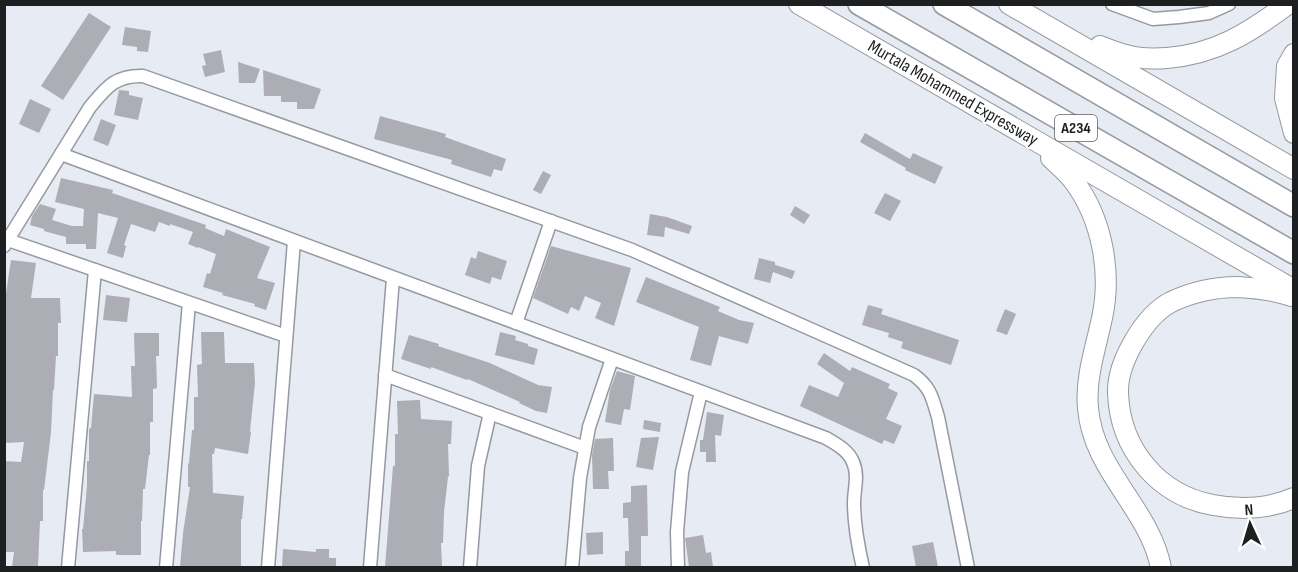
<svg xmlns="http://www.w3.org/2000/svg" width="1298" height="572" viewBox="0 0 1298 572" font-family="'Sofia Sans Condensed',sans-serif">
	<rect width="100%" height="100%" fill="#e7ebf3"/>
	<!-- building -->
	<g fill="#adadb5">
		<polygon points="89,13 111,27 63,100 41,86"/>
		<polygon points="125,27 151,31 148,52 137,51 137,47 122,45"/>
		<polygon points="221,50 225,72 205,77 202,66 206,65 203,54"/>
		<polygon points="238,62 260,69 255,83 239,83"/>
		<polygon points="263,70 321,89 314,109 297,109 297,102 281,102 281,96 264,96"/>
		<polygon points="119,90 129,91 129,95 143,98 138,120 114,115"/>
		<polygon points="30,99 51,109 39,133 19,124"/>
		<polygon points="380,116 446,134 445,137 506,159 502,171 494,169 491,177 451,164 452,160 374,139"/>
		<polygon points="101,119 116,125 108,146 93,140"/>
		<polygon points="865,133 910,159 913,153 943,167 935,184 905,170 906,168 860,142"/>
		<polygon points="543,171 551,175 541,194 533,190"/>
		<polygon points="61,178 113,190 112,193 206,225 205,228 224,236 226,229 270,247 257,278 275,283 266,310 254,306 255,304 222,295 223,293 203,287 207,273 210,274 216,254 198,247 198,248 188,244 193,232 170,224 170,226 159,222 155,232 131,224 124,245 126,246 123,258 107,253 118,218 98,213 96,249 86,249 86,244 66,244 66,237 44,231 44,229 30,225 32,216 40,204 56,209 52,220 72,226 83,226 84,209 55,202"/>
		<polygon points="885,193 901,201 890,221 874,213"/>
		<polygon points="795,206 810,215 804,224 790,215"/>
		<polygon points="650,214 667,217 692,226 689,234 665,227 664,237 647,235"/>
		<polygon points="551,246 631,268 614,326 595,318 601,303 585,296 579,311 571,307 568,314 533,298"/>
		<polygon points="478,251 507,261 501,280 492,277 490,284 465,275 471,257 476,259"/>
		<polygon points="759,258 775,262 775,265 795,271 792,279 773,272 770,283 754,279"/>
		<polygon points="11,260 36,263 31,298 60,298 61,323 58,323 58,356 56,356 54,390 53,390 51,432 44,490 43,490 43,521 40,521 38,567 12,567 14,552 4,552 4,461 21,462 24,442 4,443 4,293 6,293"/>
		<polygon points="646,277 720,307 718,311 739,320 754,323 748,344 719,336 711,366 690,360 699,327 636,302"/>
		<polygon points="106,295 130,298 127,322 103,320"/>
		<polygon points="868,305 883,309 881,314 959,340 951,365 901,348 903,342 888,337 889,333 862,325"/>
		<polygon points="1005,309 1016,314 1007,335 996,331"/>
		<polygon points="201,332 224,332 225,363 254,363 255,383 250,431 251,432 248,454 215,448 214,454 212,454 213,493 244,496 242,519 241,519 241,567 180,567 183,533 190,487 188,487 188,464 189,463 192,430 194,430 194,397 198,397 197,365 202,364"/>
		<polygon points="500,332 516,336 515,340 528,344 528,346 538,349 534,365 495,355"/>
		<polygon points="134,333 159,333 159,356 156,356 157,388 153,389 153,422 150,422 150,455 149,455 145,489 143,489 142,521 141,521 141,555 116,555 116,551 83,552 82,529 83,529 87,486 87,461 89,461 89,429 91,428 94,394 132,397 131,366 135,366"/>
		<polygon points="409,335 439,344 438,346 490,363 538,385 552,387 547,413 536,411 519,403 520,402 468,379 467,380 431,367 431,369 401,359"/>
		<polygon points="824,353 850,371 852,367 890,384 888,388 898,393 886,419 902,426 894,444 884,440 882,444 800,406 809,385 838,397 844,383 817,364"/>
		<polygon points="617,371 635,376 630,410 624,409 621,425 605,422 610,390"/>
		<polygon points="420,400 421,419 452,421 451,444 448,444 449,476 448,477 444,512 443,543 441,543 442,567 385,567 393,466 395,466 395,434 398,434 397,401"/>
		<polygon points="707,412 724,415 721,436 715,435 716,462 706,462 706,452 700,452 700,440 703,440"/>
		<polygon points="644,420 661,423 660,432 643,429"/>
		<polygon points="659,437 653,470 636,467 641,438"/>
		<polygon points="613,438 614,471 608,471 609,489 593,489 592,455 595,439"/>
		<polygon points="647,485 648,536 641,536 641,567 625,567 625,551 629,551 628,518 623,518 623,503 631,502 631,486"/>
		<polygon points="603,532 603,554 587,555 586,533"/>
		<polygon points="703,535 706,553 711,552 713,567 689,567 685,538"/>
		<polygon points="933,542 938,567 916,567 912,546"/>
		<polygon points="283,549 316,552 316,549 329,549 329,558 336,558 336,567 282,567"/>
	</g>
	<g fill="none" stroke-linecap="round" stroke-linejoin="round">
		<!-- minor casing -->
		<g stroke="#9599a0" stroke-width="15">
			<g id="minor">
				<polyline points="1112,4 1153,19 1179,17 1209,13 1229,4"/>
				<path d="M61,154L826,438C836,444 848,450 853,462C859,476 854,489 854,503C854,525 858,546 863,568"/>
				<polyline points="8,240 286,336"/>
				<path d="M4,246L90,107C106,88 115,75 143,76L632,250L914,375C931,388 932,397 938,417L968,568"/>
				<polyline points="516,323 551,221"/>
				<polyline points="385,375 585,448"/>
				<polyline points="68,568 95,270"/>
				<polyline points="166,568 189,303"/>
				<polyline points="268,568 294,241"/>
				<polyline points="370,568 393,278"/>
				<polyline points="470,568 478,466 490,413"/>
				<polyline points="572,568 580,478 589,427 612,359"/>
				<polyline points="678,568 677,532 682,472 701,392"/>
			</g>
		</g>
		<!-- trunk casing -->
		<g stroke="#9599a0" stroke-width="22">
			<g id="trunk">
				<polyline points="799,4 1294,290"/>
				<polyline points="1009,4 1294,169"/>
				<path d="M1100,46C1108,49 1117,53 1126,55C1139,59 1153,59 1167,58C1216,54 1249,33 1288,4"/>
				<polyline points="1294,54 1287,66 1285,98 1294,133"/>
				<path d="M1051,158C1058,165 1067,172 1073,180C1102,218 1112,272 1102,318C1096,347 1085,378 1088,408C1093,471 1150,509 1161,568"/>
				<path d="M1291,296C1275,290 1255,288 1238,287C1215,287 1192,292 1171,302C1144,316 1117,363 1118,393C1120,449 1158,495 1213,505C1239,510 1268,509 1294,498"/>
			</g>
		</g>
		<!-- motorway casing -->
		<g stroke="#9599a0" stroke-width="24">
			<g id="motorway">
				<polyline points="859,4 1294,253"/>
				<polyline points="944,4 1294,206"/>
			</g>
		</g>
		<!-- minor -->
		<use href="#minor" stroke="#fff" stroke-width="12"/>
		<!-- trunk -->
		<use href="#trunk" stroke="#fff" stroke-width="20"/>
		<!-- motorway -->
		<use href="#motorway" stroke="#fff" stroke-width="21"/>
	</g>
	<g text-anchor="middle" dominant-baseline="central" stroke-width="4.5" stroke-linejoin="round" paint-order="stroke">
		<!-- shield labels -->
		<rect fill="#fff" stroke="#616264" stroke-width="1.5" x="1055" y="115" width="42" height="26" rx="4.5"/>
		<g font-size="16" font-weight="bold" fill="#1d1f21">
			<text x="1076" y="128">A234</text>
		</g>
		<!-- street labels -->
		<g font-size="18" fill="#1d1f21" stroke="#fff">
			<text transform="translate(953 93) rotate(30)">Murtala Mohammed Expressway</text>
		</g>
	</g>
	<!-- border -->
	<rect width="1298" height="572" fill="none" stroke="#1d1f21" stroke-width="12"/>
	<!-- north arrow -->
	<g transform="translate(1250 524) rotate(356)" stroke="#ffffff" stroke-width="4.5" paint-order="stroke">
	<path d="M0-4.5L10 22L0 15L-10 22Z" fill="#1d1f21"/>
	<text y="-9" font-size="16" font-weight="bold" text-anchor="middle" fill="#1d1f21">N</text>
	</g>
</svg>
